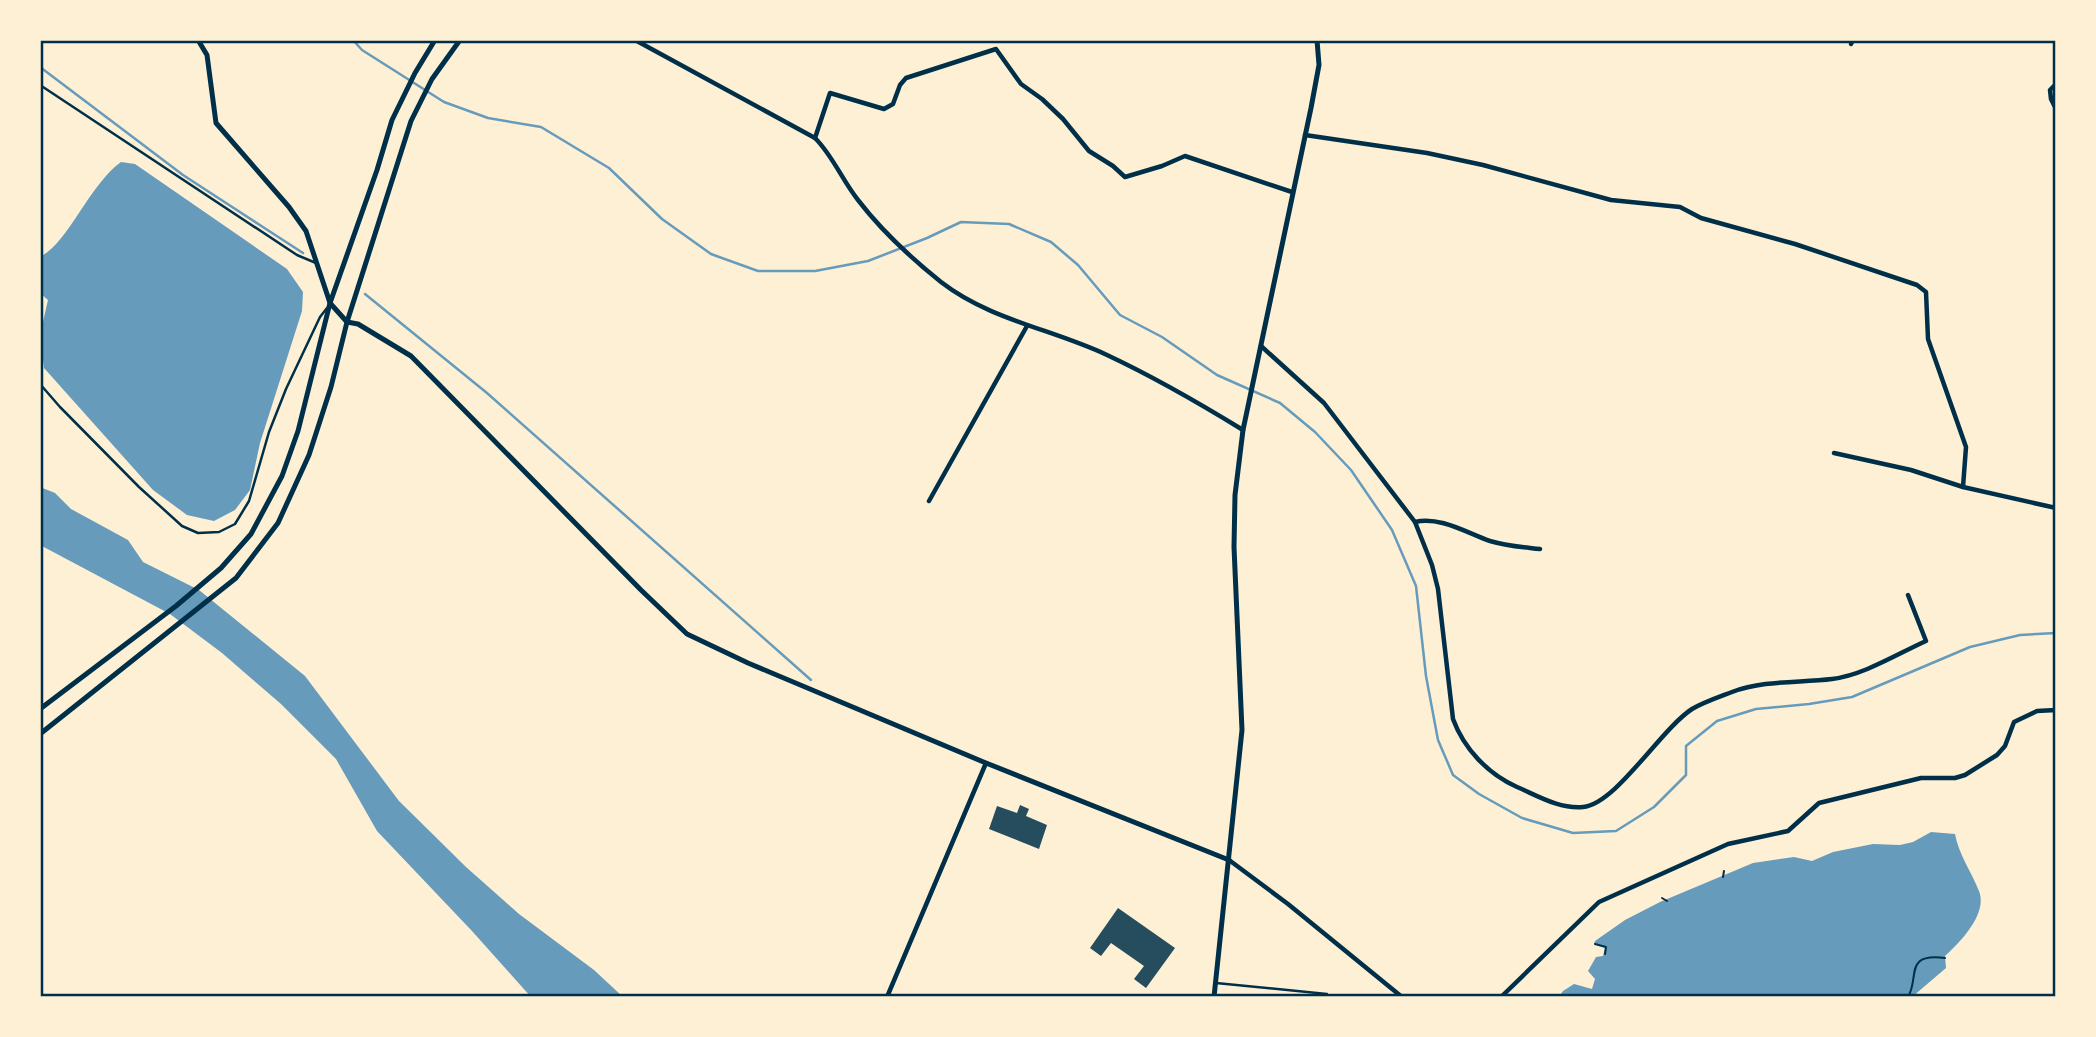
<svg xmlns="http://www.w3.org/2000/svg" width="2096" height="1037" viewBox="0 0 2096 1037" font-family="Inter,sans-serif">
	<rect width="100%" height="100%" fill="#fdf0d5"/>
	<!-- water -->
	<g fill="#669bbc">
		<path d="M121,162L135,164L287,269L303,292L302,311L260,443L250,490L235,510L214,521L187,515L153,490L44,368L40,335L48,300L40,293V257C69,242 89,185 121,162Z"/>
		<polygon points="40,487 55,493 71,509 128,540 143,562 199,590 305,676 399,801 466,867 519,914 594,970 623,997 531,997 472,931 377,831 336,759 281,704 222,653 170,614 40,545"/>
		<path d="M1931,832L1955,834C1959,855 1971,871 1979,891C1988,914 1960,942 1945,956L1946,968L1912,997H1559L1563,991L1574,984L1592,989L1595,979L1588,971L1596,957L1603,956L1605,948L1594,944L1595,941L1625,920L1660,902L1753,863L1794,857L1812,861L1833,852L1873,844L1900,845L1913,842Z"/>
	</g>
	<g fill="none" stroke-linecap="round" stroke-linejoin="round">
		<!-- stream -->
		<g stroke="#669bbc" stroke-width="2.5">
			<polyline points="353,40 362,50 444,102 488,118 541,127 609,168 662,219 711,254 758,271 815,271 868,261 927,238 961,222 1009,224 1051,242 1078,265 1120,315 1162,337 1217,375 1280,403 1315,432 1351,470 1392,530 1416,586 1426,676 1438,740 1453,775 1479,794 1522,818 1573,833 1616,831 1654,807 1686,775 1686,746 1717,721 1756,709 1809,704 1852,697 1970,647 2020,635 2056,633"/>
			<polyline points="40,67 183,175 303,253"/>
			<polyline points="365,294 487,393 811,680"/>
		</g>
	</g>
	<!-- building -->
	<g fill="#264d5e">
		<polygon points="1020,805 1029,809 1026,816 1047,825 1039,849 989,829 997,806 1017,813"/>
		<polygon points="1118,908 1175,948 1146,988 1134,979 1144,966 1111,943 1101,956 1090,948"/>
	</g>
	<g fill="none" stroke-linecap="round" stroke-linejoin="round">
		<!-- path -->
		<g stroke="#003049" stroke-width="2">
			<polyline points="1723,877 1724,871"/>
			<polyline points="1662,898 1667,901"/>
			<polyline points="1595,944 1606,947 1605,954"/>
			<path d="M1908,997C1920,977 1903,953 1945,958"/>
		</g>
		<!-- service -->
		<g stroke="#003049" stroke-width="2.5">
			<polyline points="40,85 297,255 316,263"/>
			<polyline points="40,384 60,407 139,487 182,526 198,533 219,532 235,524 249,501 269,432 286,389 320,317 327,308"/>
			<polyline points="1216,983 1327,994"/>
		</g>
		<!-- minor -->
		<g stroke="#003049" stroke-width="4.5">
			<path d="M635,40L815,138C833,156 842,180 858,200C881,230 911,258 941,282C990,320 1052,329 1107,355C1154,377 1199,403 1243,430"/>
			<polyline points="1851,44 1853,40"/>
			<polyline points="2056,84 2050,90 2051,99 2056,109"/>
			<polyline points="1305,135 1427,153 1483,165 1611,200 1680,207 1701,218 1795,244 1917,285 1926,292 1928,339 1966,447 1963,487"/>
			<polyline points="815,138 830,93 884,109 893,104 900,85 906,78 996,49 1021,84 1042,99 1063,119 1089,151 1113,166 1125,177 1162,166 1185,156 1292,192"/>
			<path d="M1261,346L1324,403L1415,522L1432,565L1438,589L1453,719C1464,749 1488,774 1517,787C1538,796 1559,809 1583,807C1616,804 1660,730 1692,709C1704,702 1719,697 1732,692C1764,680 1798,683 1832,679C1864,675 1897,654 1926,641L1908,595"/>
			<polyline points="1834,453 1911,470 1963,487 2056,508"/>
			<polyline points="929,501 1027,326"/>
			<path d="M1415,522C1440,516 1467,533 1490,541C1506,546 1523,547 1540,549"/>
			<polyline points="1229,860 1288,904 1402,997"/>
			<polyline points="887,997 986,763"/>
			<polyline points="1501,997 1599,902 1728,844 1788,831 1819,803 1921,778 1955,778 1965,775 1997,755 2005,746 2014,722 2037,711 2056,710"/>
		</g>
		<!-- tertiary -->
		<g stroke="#003049" stroke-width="5">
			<polyline points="198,40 207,55 216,123 289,207 306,231 330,303 347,322 358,324 411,356 641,590 687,634 748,663 986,763 1229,860"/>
			<polyline points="40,709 176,606 221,568 251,534 282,476 298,431 330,303 377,170 392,120 415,73 435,40"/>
			<polyline points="40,734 236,578 278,523 309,455 331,387 347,322 411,121 432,79 460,40"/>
			<polyline points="1214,997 1242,730 1234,547 1235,495 1243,430 1311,108 1319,65 1317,40"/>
		</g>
	</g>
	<!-- border -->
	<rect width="2096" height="1037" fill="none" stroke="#fdf0d5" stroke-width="84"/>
	<rect x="42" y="42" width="2012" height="953" fill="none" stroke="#003049" stroke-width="2.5"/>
</svg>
